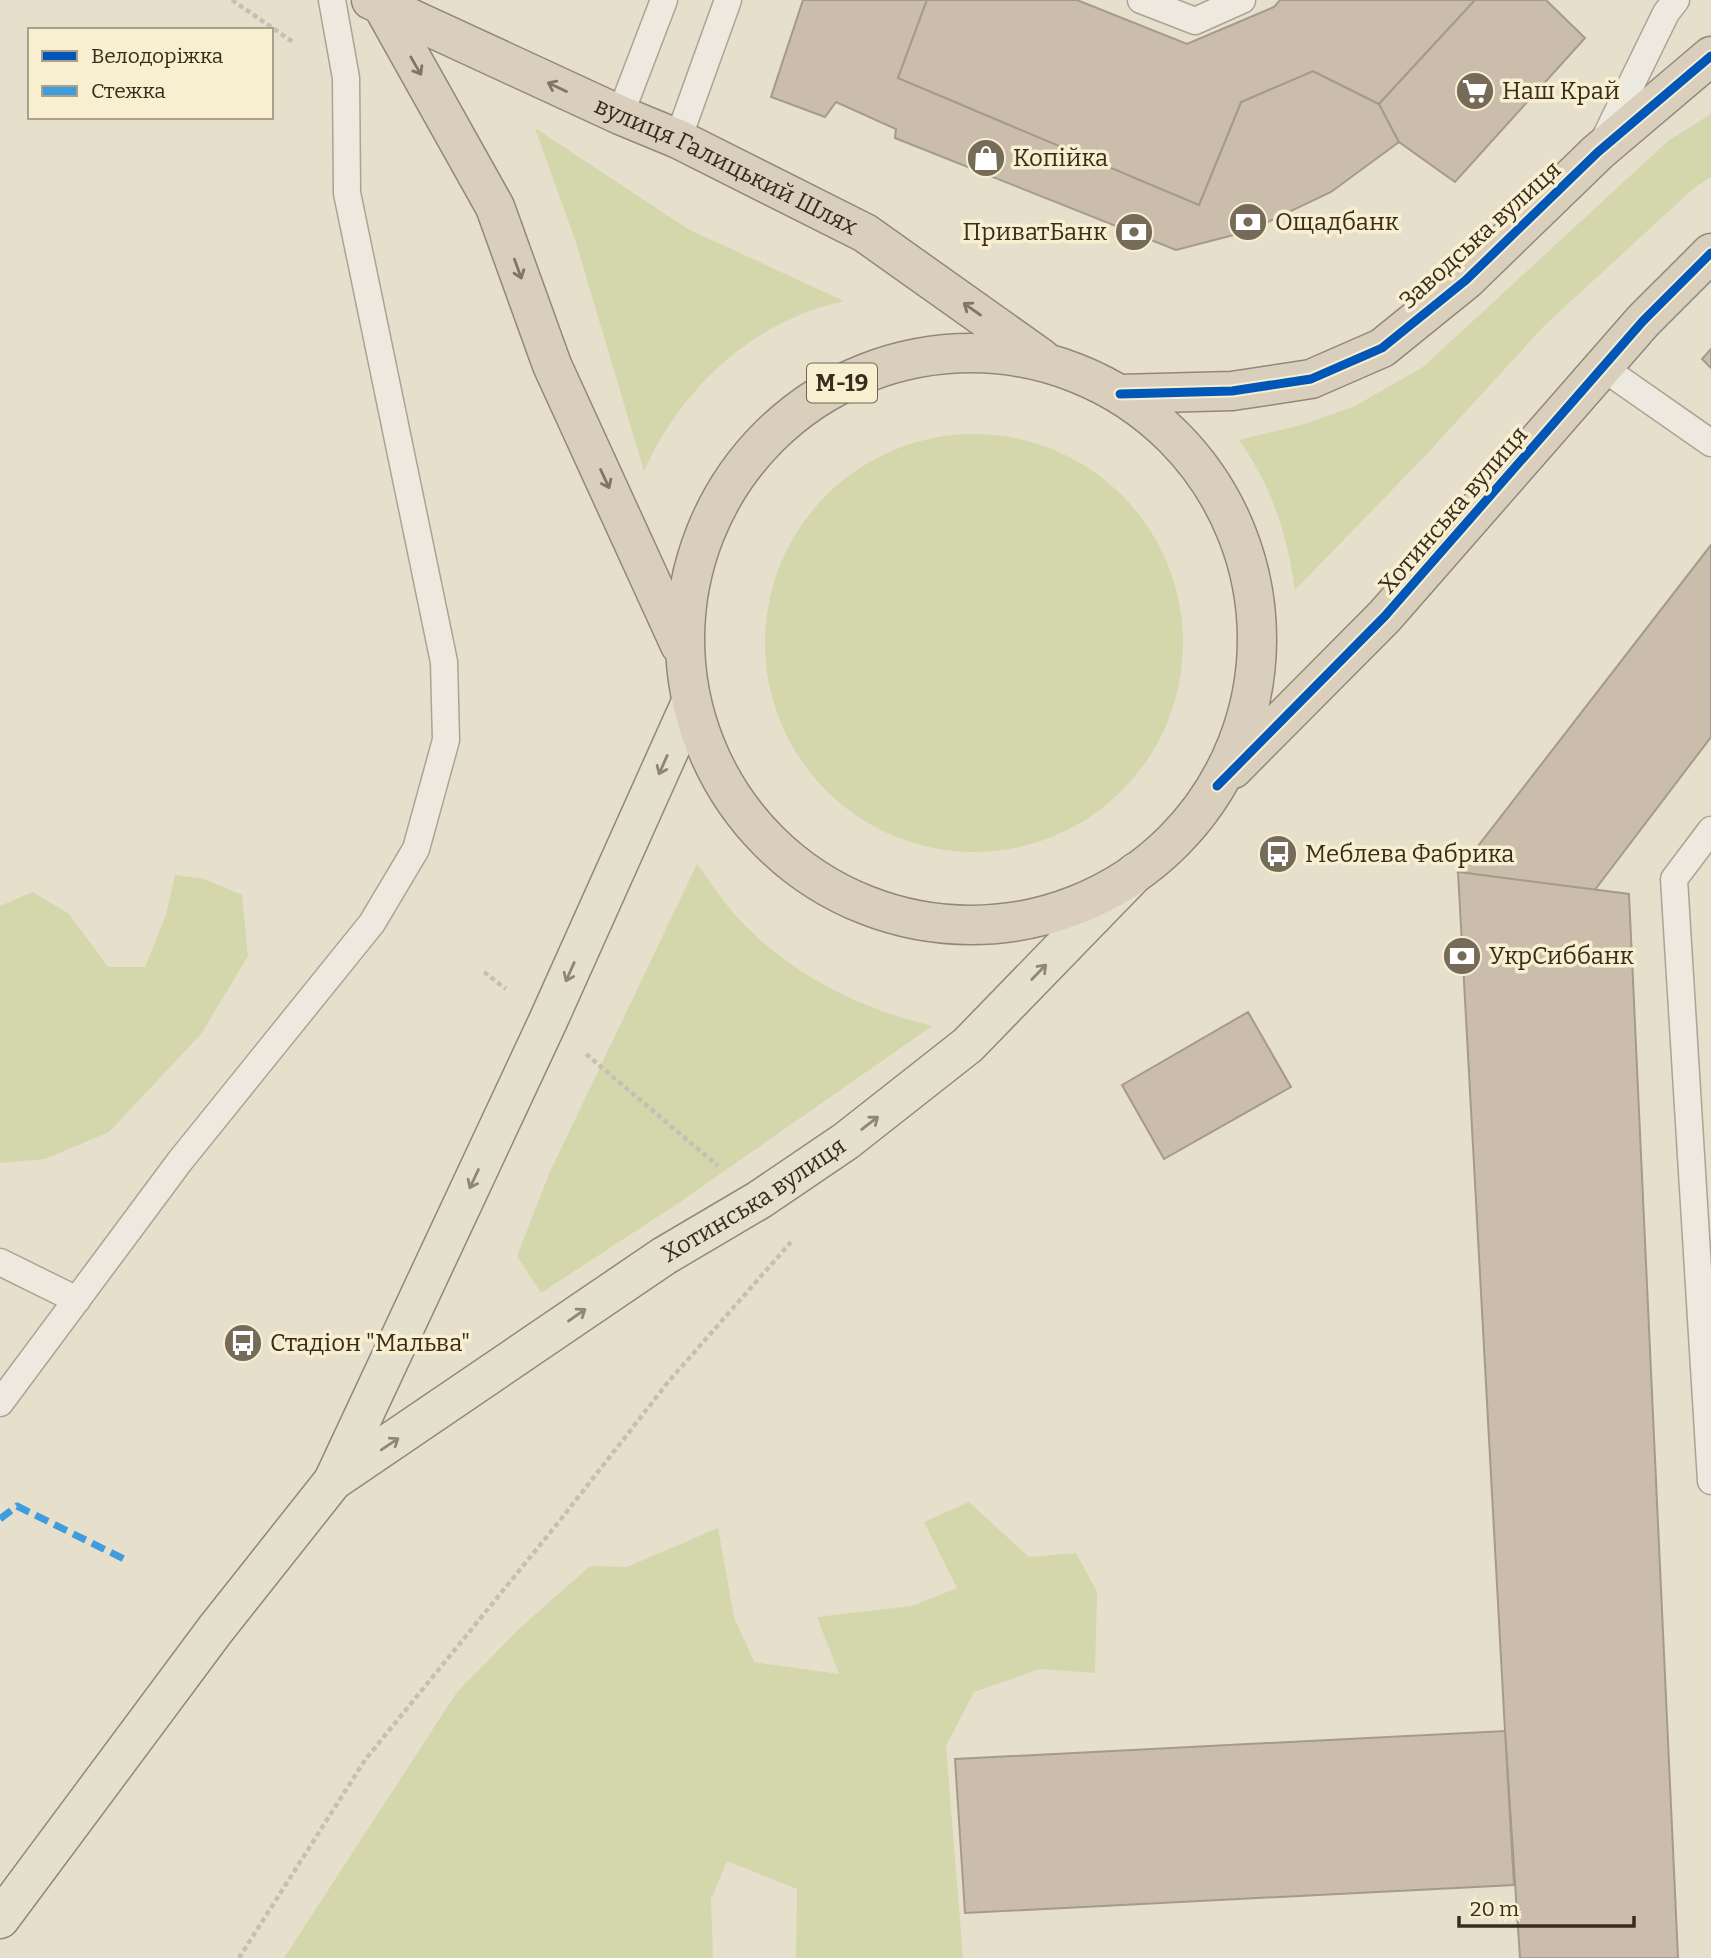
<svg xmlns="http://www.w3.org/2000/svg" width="1711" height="1958" viewBox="0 0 1711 1958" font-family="Bitter,serif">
	<rect width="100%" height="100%" fill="#e6dfcb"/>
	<!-- green -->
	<g fill="#d4d7ac">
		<path d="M1711,114V177L1694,188L1545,325L1425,456L1295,590C1287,533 1272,487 1239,440L1305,424L1355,406L1423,367L1668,141Z"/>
		<path d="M535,128L688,229L844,301C753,321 682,387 644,471L576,243Z"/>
		<circle cx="974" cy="643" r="209"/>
		<path d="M697,864C710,881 722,900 736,916C788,973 858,1008 932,1026L680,1202L541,1293L517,1256L549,1174Z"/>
		<polygon points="175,875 204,879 242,895 248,956 201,1034 109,1132 45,1159 0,1163 0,906 33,892 69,914 108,967 145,967 166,915"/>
		<polygon points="969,1502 1029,1557 1076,1553 1097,1592 1095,1673 1040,1669 974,1692 946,1746 963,1958 796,1958 797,1889 727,1861 711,1899 713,1958 284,1958 457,1692 520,1628 590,1566 627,1567 718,1528 734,1617 754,1662 839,1674 817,1617 912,1606 957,1588 924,1522"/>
	</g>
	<!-- building -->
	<g fill="#cabdac" stroke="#a69a8a" stroke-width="2">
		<polygon points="803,0 927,0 898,78 1199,205 1241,102 1313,71 1379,104 1399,142 1331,192 1249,231 1176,250 895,138 896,129 836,102 825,117 771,97"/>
		<polygon points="927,0 1077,0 1187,44 1274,7 1280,0 1475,0 1379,104 1313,71 1241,102 1199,205 898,78"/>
		<polygon points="1475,0 1546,0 1585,38 1455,182 1399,142 1379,104"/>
		<polygon points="1711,349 1711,368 1702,359"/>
		<polygon points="1711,545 1711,737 1594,891 1458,872"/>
		<polygon points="1458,872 1629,894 1678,1958 1520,1958 1505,1731"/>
		<polygon points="1248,1012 1291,1087 1164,1159 1122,1085"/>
		<polygon points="1505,1731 1514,1885 965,1913 955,1759"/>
	</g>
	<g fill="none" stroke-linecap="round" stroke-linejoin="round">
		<!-- lane casing -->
		<g stroke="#aba395" stroke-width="29">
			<g id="lane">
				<polyline points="1141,0 1195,21 1242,0"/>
				<polyline points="620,115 664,0"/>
				<polyline points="678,139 728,0"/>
				<polyline points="1603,142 1666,13 1676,0"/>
				<polyline points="1602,367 1711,443"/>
				<polyline points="1711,830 1674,879 1711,1481"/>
				<polyline points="0,1262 77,1300"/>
				<polyline points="0,1403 180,1161 372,923 416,849 446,740 444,662 347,193 346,78 332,0"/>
			</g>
		</g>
		<!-- primary casing -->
		<g stroke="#90897b" stroke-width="41">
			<g id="primary">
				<path id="s1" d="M333,1481L664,1256L759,1200L846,1141L968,1045L1136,872"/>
				<polyline points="0,1919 215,1630 333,1481 548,1021 691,702"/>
			</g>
		</g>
		<!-- highway casing -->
		<g stroke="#90897b" stroke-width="41">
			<g id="highway">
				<path id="s2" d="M371,0L620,115L678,139L865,233L1041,358"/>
				<polyline points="383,7 495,207 552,365 680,645"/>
				<circle cx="971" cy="639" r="286"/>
				<polyline points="1120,394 1232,391 1311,379 1382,348 1466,280 1598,152 1711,56"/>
				<polyline points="1233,769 1385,616 1643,321 1711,253"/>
			</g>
		</g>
		<!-- path -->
		<g stroke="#c6c0b4" stroke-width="4.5" stroke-dasharray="5 3.5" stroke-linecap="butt">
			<polyline points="232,0 293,42"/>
			<polyline points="484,972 506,989"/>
			<polyline points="586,1054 718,1166"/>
			<polyline points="239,1958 365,1760 558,1523 669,1381 791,1242"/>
		</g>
		<!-- lane -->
		<use href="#lane" stroke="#ede9de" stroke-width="26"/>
		<!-- primary -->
		<use href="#primary" stroke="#e5dfce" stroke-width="38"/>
		<!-- highway -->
		<use href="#highway" stroke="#d9cfbc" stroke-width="38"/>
		<!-- quiet -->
		<polyline stroke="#3e9cdf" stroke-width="7" stroke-dasharray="14 7" stroke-linecap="butt" points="0,1519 17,1506 128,1561"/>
		<!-- cycleway casing -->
		<g stroke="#f8eed0" stroke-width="13">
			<g id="cycleway">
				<polyline points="1120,394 1232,391 1311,379 1382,348 1466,280 1598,152 1711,56"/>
				<polyline points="1217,786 1385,616 1643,321 1711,253"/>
			</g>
		</g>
		<!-- cycleway -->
		<use href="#cycleway" stroke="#0057b8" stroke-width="9"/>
	</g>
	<!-- one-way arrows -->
	<defs><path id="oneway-shaft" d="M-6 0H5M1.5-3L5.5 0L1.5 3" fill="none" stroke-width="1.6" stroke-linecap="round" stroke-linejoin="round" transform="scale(1.75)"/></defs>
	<g stroke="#827564">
		<use href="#oneway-shaft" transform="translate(416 66) rotate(60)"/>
		<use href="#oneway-shaft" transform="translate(557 87) rotate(-155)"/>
		<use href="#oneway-shaft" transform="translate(518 269) rotate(70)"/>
		<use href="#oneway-shaft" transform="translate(972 309) rotate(-145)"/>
		<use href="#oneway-shaft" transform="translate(605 479) rotate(65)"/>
	</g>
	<g stroke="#908675">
		<use href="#oneway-shaft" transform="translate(663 765) rotate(114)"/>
		<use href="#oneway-shaft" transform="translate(570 972) rotate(114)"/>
		<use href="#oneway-shaft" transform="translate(1039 972) rotate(-46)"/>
		<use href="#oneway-shaft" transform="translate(870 1123) rotate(-38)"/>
		<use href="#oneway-shaft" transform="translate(474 1179) rotate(115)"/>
		<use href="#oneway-shaft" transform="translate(577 1315) rotate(-35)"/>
		<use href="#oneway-shaft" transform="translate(390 1444) rotate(-34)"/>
	</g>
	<!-- icons -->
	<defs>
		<g id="supermarket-disc" transform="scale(2.0125)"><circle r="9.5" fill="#766b59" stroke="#f8eed0"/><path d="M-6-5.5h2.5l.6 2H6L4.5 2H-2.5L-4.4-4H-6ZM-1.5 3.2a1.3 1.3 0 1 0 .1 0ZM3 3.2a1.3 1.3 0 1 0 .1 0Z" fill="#fff"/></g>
		<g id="shop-disc" transform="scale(2.0125)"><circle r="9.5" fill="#766b59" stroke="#f8eed0"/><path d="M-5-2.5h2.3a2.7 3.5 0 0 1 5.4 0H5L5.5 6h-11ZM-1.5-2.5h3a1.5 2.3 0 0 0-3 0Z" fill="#fff"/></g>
		<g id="bank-disc" transform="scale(2.0125)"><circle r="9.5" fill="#766b59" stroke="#f8eed0"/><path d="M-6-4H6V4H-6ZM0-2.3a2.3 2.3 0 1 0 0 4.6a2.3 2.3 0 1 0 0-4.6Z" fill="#fff"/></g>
		<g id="bus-disc" transform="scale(2.0125)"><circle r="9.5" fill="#766b59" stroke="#f8eed0"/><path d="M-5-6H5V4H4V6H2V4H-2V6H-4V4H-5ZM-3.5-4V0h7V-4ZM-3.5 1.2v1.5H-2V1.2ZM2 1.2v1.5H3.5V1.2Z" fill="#fff"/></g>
	</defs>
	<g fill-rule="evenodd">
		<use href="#supermarket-disc" x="1475" y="91"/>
		<use href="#shop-disc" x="986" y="158"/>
		<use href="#bank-disc" x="1248" y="222"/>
		<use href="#bank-disc" x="1134" y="232"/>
		<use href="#bus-disc" x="1278" y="854"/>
		<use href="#bank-disc" x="1462" y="956"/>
		<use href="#bus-disc" x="243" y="1343"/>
	</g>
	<g text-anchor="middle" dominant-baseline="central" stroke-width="7" stroke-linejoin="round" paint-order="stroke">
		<!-- shield labels -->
		<rect fill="#f8eed0" stroke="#736652" stroke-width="2" x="807" y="363.5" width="70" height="39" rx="5"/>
		<g font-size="23" font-weight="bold" fill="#3a2c1c">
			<text x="842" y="383">М-19</text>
		</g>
		<!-- poi labels -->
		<g font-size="24" fill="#3a2c1c" stroke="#f8eed0" text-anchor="start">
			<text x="1502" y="91">Наш Край</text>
			<text x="1013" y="158">Копійка</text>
			<text x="1275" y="222">Ощадбанк</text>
			<text x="1107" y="232" text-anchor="end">ПриватБанк</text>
			<text x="1305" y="854">Меблева Фабрика</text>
			<text x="1489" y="956">УкрСиббанк</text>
			<text x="270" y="1343">Стадіон "Мальва"</text>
		</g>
		<!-- street labels -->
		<g font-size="24" fill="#3a2c1c" stroke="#f8eed0">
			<text stroke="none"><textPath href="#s2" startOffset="392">вулиця Галицький Шлях</textPath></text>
			<text transform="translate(1480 235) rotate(-42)">Заводська вулиця</text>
			<text transform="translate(1453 510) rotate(-49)">Хотинська вулиця</text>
			<text stroke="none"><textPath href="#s1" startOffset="506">Хотинська вулиця</textPath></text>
		</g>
	</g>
	<!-- legend -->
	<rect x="28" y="28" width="245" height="91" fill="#f8eed0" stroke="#aca088" stroke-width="2"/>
	<rect x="42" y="51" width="35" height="10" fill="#0057b8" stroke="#aca088" stroke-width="2"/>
	<text x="91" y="63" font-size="21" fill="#3a2c1c">Велодоріжка</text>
	<rect x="42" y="86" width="35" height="10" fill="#3e9cdf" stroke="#aca088" stroke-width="2"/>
	<text x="91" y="98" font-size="21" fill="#3a2c1c">Стежка</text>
	<!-- scale -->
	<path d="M1459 1916v10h175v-10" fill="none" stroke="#3a2c1c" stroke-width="3.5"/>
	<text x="1470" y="1916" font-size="21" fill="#3a2c1c" stroke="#f8eed0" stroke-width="5" paint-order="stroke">20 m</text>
</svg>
